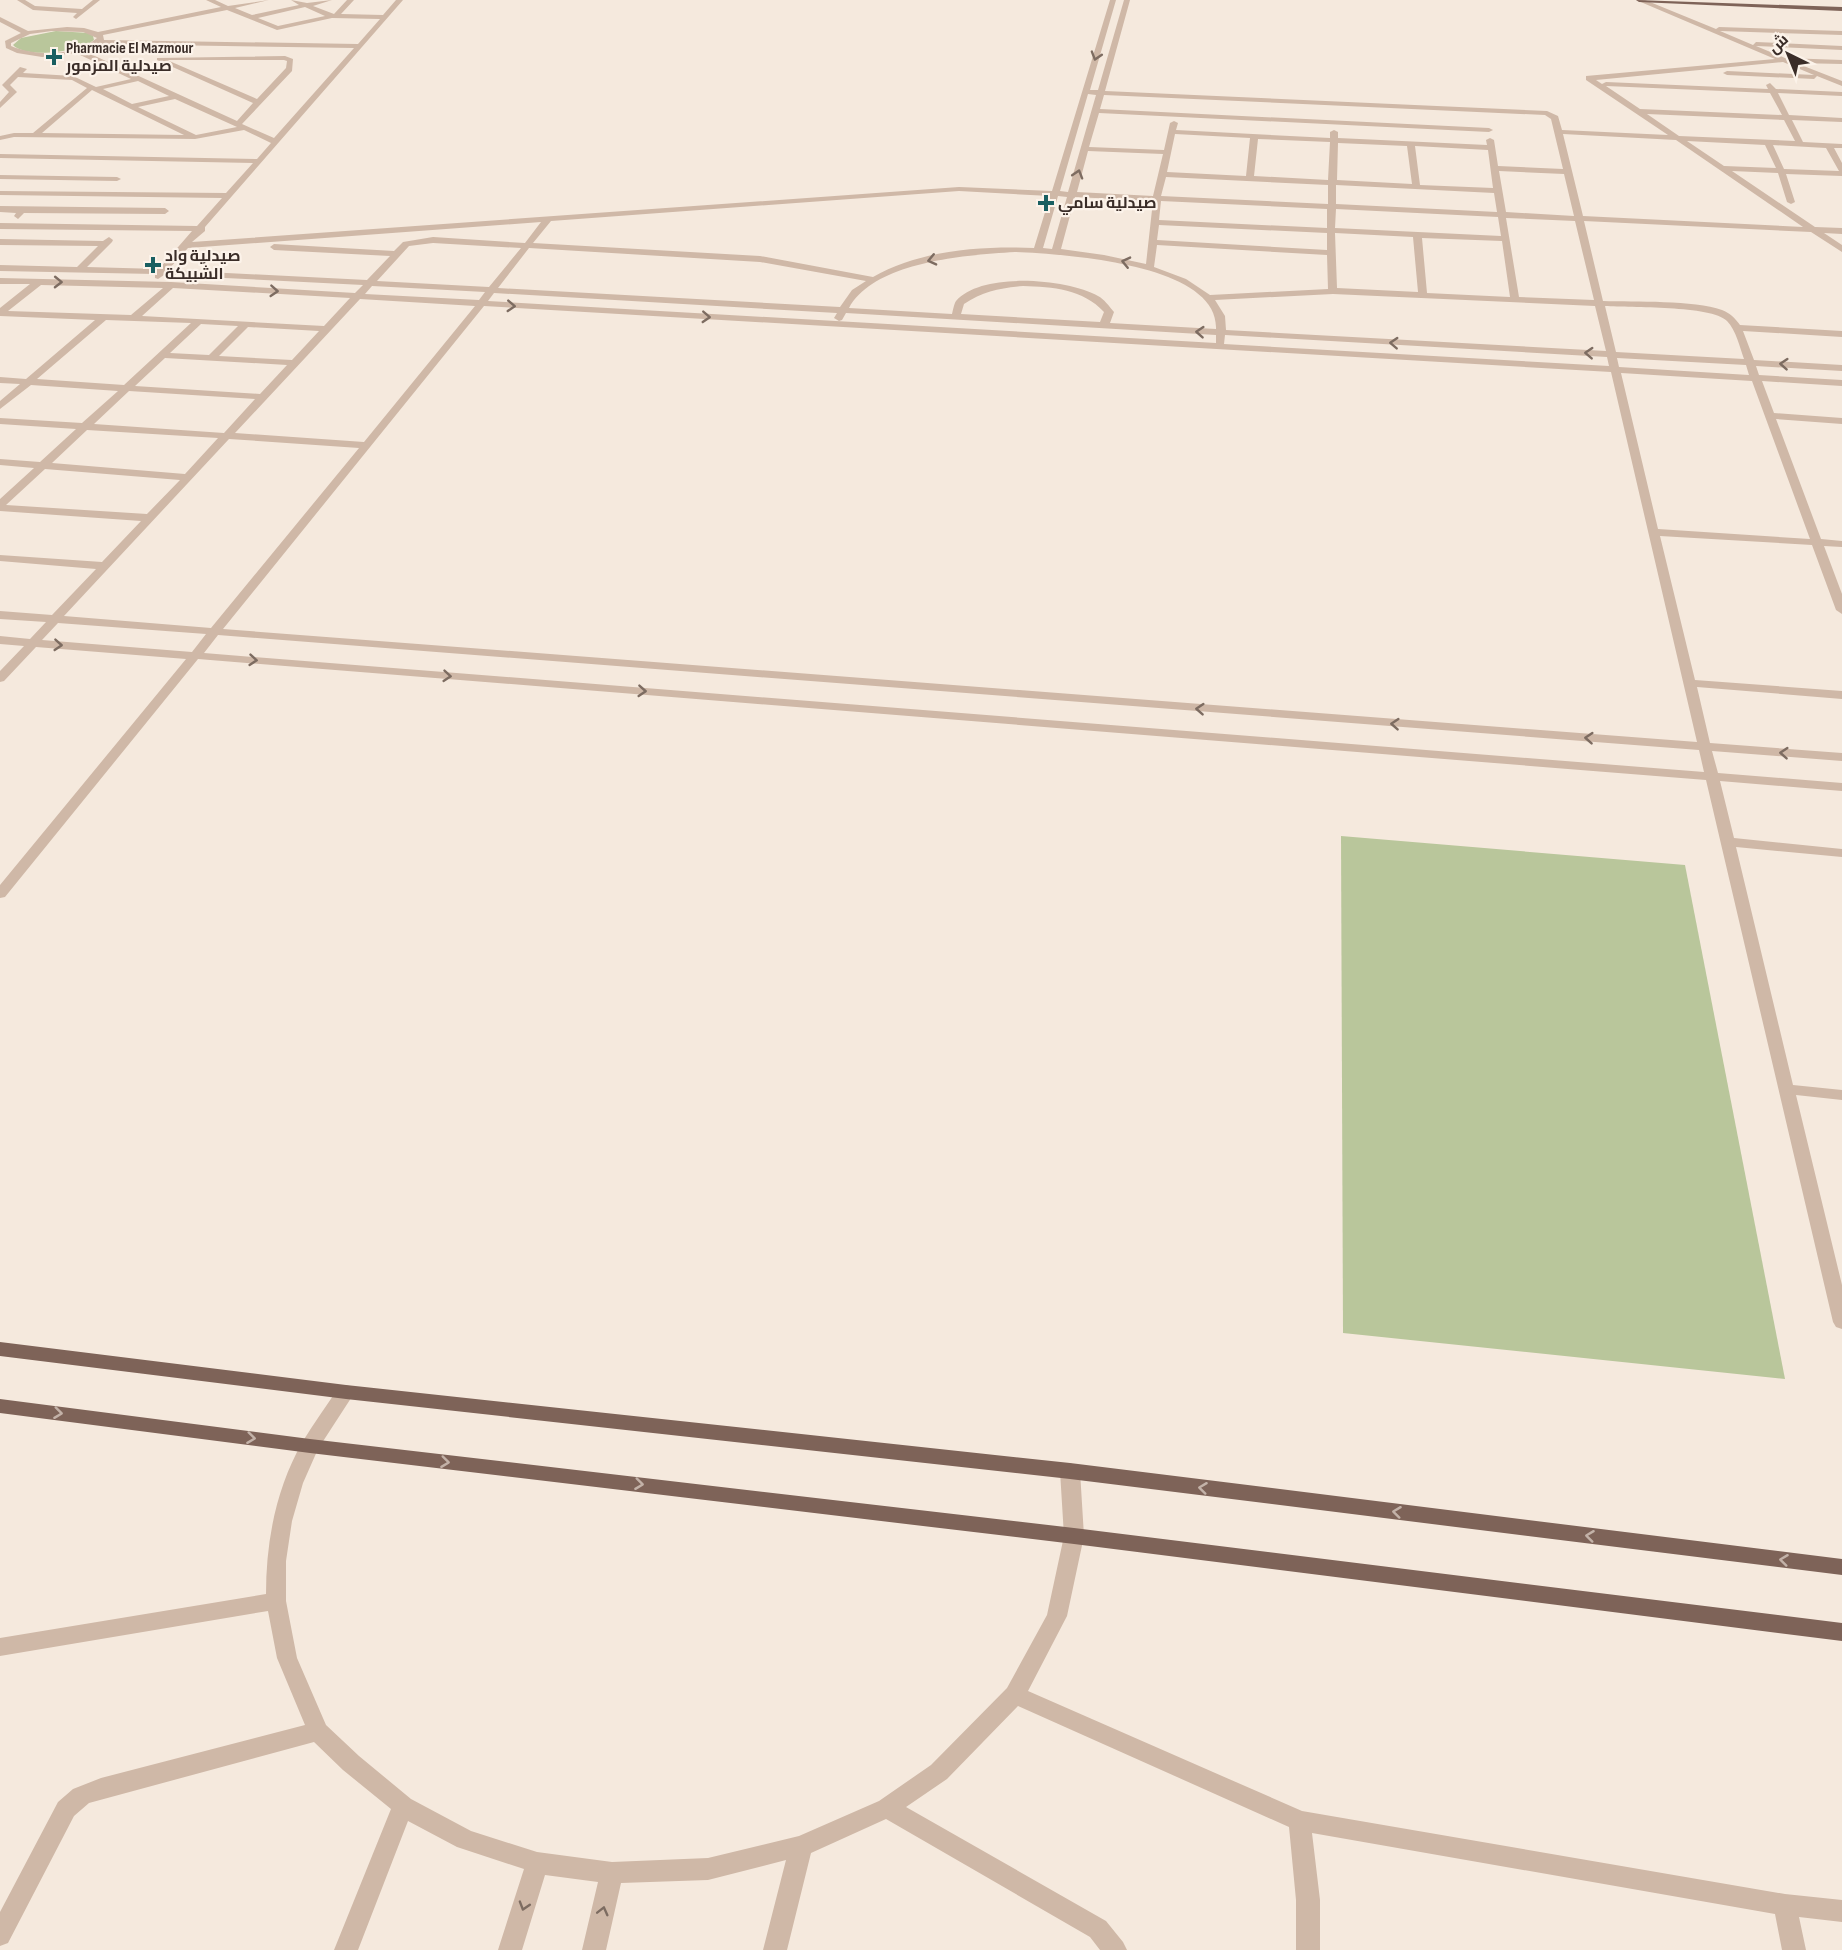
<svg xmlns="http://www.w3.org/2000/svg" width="1842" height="1950" viewBox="0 0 1842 1950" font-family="'Sofia Sans Condensed',Cairo,sans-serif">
	<rect width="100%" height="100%" fill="#f5e9dd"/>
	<!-- green -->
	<g fill="#b9c69b">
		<path d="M56,31L89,33L93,36L94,40C79,52 26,59 13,45L21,38Z"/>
		<polygon points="1341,836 1685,865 1785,1379 1343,1333"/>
	</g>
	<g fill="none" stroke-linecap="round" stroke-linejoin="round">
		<!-- minor -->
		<g fill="#cfb8a7" fill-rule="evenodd">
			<polygon points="17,0 25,0 35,6 82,9 93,0 100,0 76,19 73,17 77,13 33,10"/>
			<path d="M206,0H215L228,6L269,0L235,8L252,15L299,5L291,0L307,3L332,0L313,6L334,14L347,0H354L341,14L383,15L396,0H403L205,227V231L192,242L959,187L1052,191L1110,0H1116L1090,90H1098L1124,0H1130L1105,91L1547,111L1558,116L1562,130L1668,135L1586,80V76L1775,59L1636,0H1645L1716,29L1719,27L1842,31V35L1720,31L1753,45L1756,42L1842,46V50L1756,46L1785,58L1842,60V64L1796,63L1842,81V86L1817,76L1814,79L1727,75L1723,73L1727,71L1814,75L1783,62L1596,80L1602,84L1606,82L1768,89L1766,85L1770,83L1776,89L1842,92V96L1778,93L1789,115L1842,118V122L1792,120L1803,142L1842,144V148H1834L1842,163V176L1786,174L1795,202L1791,204L1787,202L1778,173L1732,171L1815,227L1842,228V234L1824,233L1842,245V252L1811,232L1584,221L1603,301C1635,302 1694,300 1722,310C1730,313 1735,318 1740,325L1842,331V337L1743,331L1754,360L1842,365V371L1756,366L1759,375L1842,380V386L1762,381L1774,413L1842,418V424L1776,419L1821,539L1842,541V547L1824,546L1842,594V614L1836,610L1812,545L1660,536L1695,680L1842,691V699L1697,687L1710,743L1842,753V761L1712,751L1718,773L1842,783V791L1720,781L1734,838L1842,849V857L1736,847L1793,1085L1842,1090V1100L1796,1095L1842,1285V1329L1836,1327L1833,1322L1706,780L198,659L5,897L0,898V885L186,659L36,647L4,681L0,682V671L24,646L0,644V636L30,639L46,622L0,619V611L52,615L96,569L0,561V555L102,562L141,521L0,511V499L34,468L0,465V459L40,462L76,429L0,424V418L82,423L118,391L31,385L0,409V401L20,384L0,383V377L26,379L95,320L0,316V308L30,284H0V278L171,282L355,293L363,285L164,275L158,279L155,278V274L0,271V265L77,267L98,246L0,245V239L103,241L109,237L113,240L112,242L87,267L159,269L192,231L0,229V223L197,226L222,198L0,195V191L226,193L253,163L0,158V154L257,159L271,143L244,130L195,139L14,137L0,140V136L14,133H33L87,88L72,80L18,77L10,85L17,92L0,108V102L9,92L2,85L20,67L27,69L23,73L73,76L96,87L131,79L76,53L42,57L17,53L6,48L5,41L21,33L0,22V17L28,31L67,27L84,28L98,32L221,7ZM305,7L325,16L278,26L258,18ZM227,10L277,30L332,18L380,19L358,44L104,40L103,35ZM52,31L83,32L97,38C75,56 37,57 11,46V43L30,34ZM99,44L354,48L274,138L242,124L292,71L293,59L285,56L157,58V60L253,103L237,121L84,51ZM167,60H284L287,61L286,68L257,99ZM138,81L169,96L132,104L103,89ZM1606,86L1770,93L1782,115L1640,109ZM92,90L94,91L184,135L42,133ZM1088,94L1096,95L1068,192L1060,191ZM1104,95L1545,115L1551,119L1563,169L1498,166L1494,140L1490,138L1486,140L1487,145L1338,138V132L1334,130L1330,132V138L1176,130L1178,123L1174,121L1170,123L1164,150L1089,147L1099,113L1489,132L1493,130L1489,128L1100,109ZM175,99L237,127L196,135L138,107ZM1647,114L1784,120L1795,141L1679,136ZM1175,134L1250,138L1246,176L1167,172ZM1563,134L1676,140L1803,227L1583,216ZM1258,139L1330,142L1328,180L1254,176ZM1687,141L1765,145L1776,168L1724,166ZM1338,143L1407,146L1412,184L1337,180ZM1773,145L1826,148L1839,171L1784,169ZM1415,146L1488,150L1493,188L1420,185ZM1088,151L1163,154L1153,196L1077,192ZM1499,171L1564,174L1574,216L1506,212ZM1166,177L1328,185V204L1161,196ZM1336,185L1494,193L1497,212L1336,204ZM959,191L1050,196L1034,248C981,246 920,250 873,277L760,256L533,243L551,221ZM1058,196L1067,197L1052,249L1043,248ZM1075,197L1153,201L1146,264L1104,255L1061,249ZM1161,201L1327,209V228L1159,220ZM1336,209L1498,217L1501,236L1335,228ZM1506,218L1575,221L1594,300L1519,297ZM541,222L525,243L433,237L403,242L394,251L274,244L270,247L274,250L390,256L367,280L168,270L188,248ZM1159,225L1327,233V250L1157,240ZM1335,233L1413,237L1418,292L1337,288ZM1422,238L1502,241L1510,297L1427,293ZM433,243L521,248L489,287L377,281L409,246ZM1157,245L1327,255L1328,289L1210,295L1186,279L1154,267ZM529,248L760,262L866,281L852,290L840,307L498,288ZM1015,252C1061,254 1219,263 1216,329L1110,323L1114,312C1109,306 1104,299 1098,296C1067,279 982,271 956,301C954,304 953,310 952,314L849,308C875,261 967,255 1015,252ZM41,285L163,288L131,315L8,311ZM372,286L485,292L479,300L365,294ZM1023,286C1053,287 1083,289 1104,312L1100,322L961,314L964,304C983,291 1001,288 1023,286ZM173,288L350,298L324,326L142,316ZM494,293L837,313L834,318L839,321L842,320L846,313L1216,335V343L488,301ZM1333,294L1595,306L1606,351L1226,330L1225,316L1215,300ZM360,299L475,306L364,442L235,433ZM484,306L1611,372L1697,742L223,629ZM1605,306C1630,308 1711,305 1727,321C1736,330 1740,348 1744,359L1616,352ZM106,320L191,323L124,385L37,379ZM201,324L238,326L209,355L170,353ZM248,327L319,331L292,360L219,356ZM1225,335L1607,357L1609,366L1224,344ZM165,358L287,365L260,394L135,386ZM1617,358L1746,365L1749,375L1619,367ZM1621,373L1752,381L1810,539L1658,529ZM129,391L255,399L224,433L94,424ZM87,430L218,438L185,474L52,463ZM229,439L359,448L211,628L64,616ZM45,469L180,480L147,514L6,505ZM58,623L206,634L192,652L42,640ZM218,635L1699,750L1704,772L204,653Z"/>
			<polygon points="0,175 117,177 121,179 117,181 0,179"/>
			<polygon points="0,206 165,208 169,211 165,214 24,213 18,219 14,216 16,213 0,212"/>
			<path d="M346,1385L353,1387L355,1392L318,1449L303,1483L292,1521L286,1561V1601L297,1658L326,1725L359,1756L411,1799L471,1831L537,1852L612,1862L708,1858L799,1836L879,1801L931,1765L1007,1688L1047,1615L1064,1536L1060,1471L1063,1466L1070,1463L1077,1466L1080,1471L1084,1536L1067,1616L1028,1691L1302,1811L1785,1894L1842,1900V1922L1799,1917L1806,1950H1782L1775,1914L1312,1833L1320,1900V1950H1296V1900L1289,1827L1018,1706L947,1779L906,1807L1106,1921L1123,1942L1127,1950H1100L1090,1937L886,1819L811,1853L787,1950H763L786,1860L708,1880L621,1883L606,1950H582L598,1882L545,1875L522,1950H498L524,1869L457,1847L408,1821L358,1950H334L391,1809L343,1770L314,1742L89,1803L74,1816L8,1943L0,1946V1912L58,1802L73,1789L101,1778L305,1725L277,1658L268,1611L0,1656V1638L266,1594C266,1541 276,1488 303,1441C314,1423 327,1405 339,1387Z"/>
		</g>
		<!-- major -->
		<g fill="#7e6358" fill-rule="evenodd">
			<polygon points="1636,0 1842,7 1842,11 1639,2"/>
			<polygon points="0,1342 346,1385 1070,1463 1842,1559 1842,1575 1070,1479 346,1399 0,1356"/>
			<polygon points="0,1399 310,1439 1074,1528 1842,1623 1842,1641 1074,1544 310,1453 0,1413"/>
		</g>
	</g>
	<!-- one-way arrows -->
	<defs><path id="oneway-chevron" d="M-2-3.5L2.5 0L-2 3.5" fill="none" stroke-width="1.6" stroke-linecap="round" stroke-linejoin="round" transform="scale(1.5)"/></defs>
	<g stroke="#7d6c61">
		<use href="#oneway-chevron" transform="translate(1096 56) rotate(107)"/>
		<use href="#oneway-chevron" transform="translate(1078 174) rotate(-73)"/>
		<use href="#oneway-chevron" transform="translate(932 260) rotate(167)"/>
		<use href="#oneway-chevron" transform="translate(1126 262) rotate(-167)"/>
		<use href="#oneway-chevron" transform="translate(58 282) rotate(1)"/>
		<use href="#oneway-chevron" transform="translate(274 291) rotate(4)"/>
		<use href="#oneway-chevron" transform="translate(511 306) rotate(3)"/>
		<use href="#oneway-chevron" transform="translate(706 317) rotate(3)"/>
		<use href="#oneway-chevron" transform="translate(1200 332) rotate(-176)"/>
		<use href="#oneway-chevron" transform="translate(1394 343) rotate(-177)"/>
		<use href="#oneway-chevron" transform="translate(1589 353) rotate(-177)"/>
		<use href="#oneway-chevron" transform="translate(1784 364) rotate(-176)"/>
		<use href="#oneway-chevron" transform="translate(58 645) rotate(4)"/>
		<use href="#oneway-chevron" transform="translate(253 660) rotate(5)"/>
		<use href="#oneway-chevron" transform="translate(447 676) rotate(5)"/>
		<use href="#oneway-chevron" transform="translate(642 691) rotate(4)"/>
		<use href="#oneway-chevron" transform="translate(1200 709) rotate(-176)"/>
		<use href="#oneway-chevron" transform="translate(1395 724) rotate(-176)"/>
		<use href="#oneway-chevron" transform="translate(1589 738) rotate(-176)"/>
		<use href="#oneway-chevron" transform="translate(1784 753) rotate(-176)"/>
		<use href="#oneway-chevron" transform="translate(524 1906) rotate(107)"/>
		<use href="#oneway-chevron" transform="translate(603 1911) rotate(-76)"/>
	</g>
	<g stroke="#c3b2a8">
		<use href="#oneway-chevron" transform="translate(58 1413) rotate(7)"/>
		<use href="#oneway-chevron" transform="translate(251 1438) rotate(7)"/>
		<use href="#oneway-chevron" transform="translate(445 1462) rotate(7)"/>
		<use href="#oneway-chevron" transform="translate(639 1484) rotate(7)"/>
		<use href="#oneway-chevron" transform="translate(1203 1488) rotate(-173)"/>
		<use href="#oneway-chevron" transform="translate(1397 1512) rotate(-173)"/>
		<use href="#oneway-chevron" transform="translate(1590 1536) rotate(-173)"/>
		<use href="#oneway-chevron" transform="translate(1784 1560) rotate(-173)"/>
	</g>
	<!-- markers -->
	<g fill="#195f61" stroke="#fcf3ea" stroke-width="2">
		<path d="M51 48h6v6h6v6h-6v6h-6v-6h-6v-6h6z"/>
		<path d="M1043 194h6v6h6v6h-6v6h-6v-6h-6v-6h6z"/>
		<path d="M150 256h6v6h6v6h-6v6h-6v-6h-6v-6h6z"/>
	</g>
	<g text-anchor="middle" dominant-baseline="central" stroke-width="4.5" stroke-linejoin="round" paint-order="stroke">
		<!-- far-poi labels -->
		<g font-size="16" font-weight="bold" fill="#3a2d28" stroke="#fcf3ea" text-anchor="start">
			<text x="66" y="48">Pharmacie El Mazmour<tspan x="66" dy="18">صيدلية المزمور</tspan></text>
			<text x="1058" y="203">صيدلية سامي</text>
			<text x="165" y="256">صيدلية واد<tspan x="165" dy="18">الشبيكة</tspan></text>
		</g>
	</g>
	<!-- north arrow -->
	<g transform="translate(1788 54) rotate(317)" stroke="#fcf3ea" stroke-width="4.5" paint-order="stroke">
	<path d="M0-4.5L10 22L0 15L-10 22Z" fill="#3a2d28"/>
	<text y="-9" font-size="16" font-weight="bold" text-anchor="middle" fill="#3a2d28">ش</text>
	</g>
</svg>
